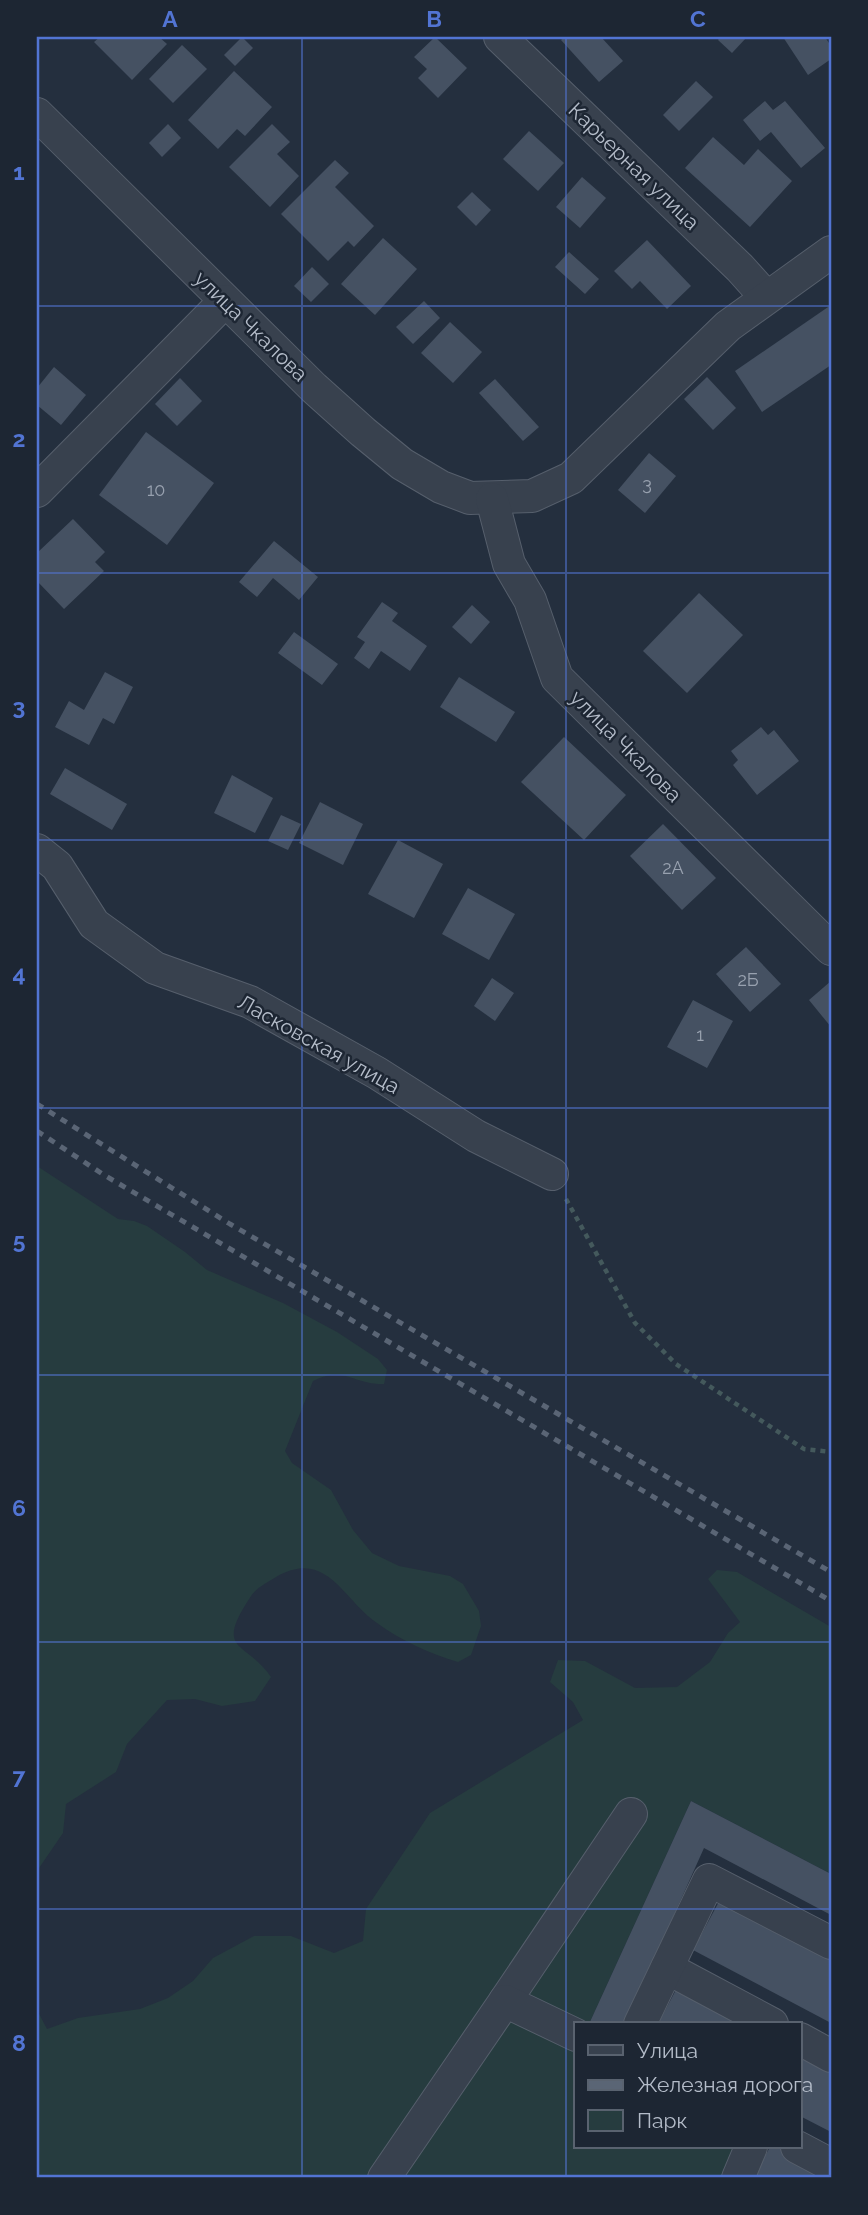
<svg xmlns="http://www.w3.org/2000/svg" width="868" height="2215" viewBox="0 0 868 2215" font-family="Raleway,sans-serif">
	<rect width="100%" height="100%" fill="#242f3e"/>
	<!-- green -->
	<g fill="#263c3f">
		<path d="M37,1166L118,1219L134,1221L147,1226L185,1252L207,1270L283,1303L337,1332L378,1359L387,1370L384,1384C353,1385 345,1365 313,1381L285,1451L292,1463L331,1490L353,1530L372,1553L399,1566L450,1576L463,1584L479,1611L481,1626L471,1655L458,1662C431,1654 400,1640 377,1623C342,1599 327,1548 276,1577C267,1583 257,1587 251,1596C213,1653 246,1640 271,1677L255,1701L222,1706L195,1699L167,1700L127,1744L116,1772L66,1804L63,1833L37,1871Z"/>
		<polygon points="717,1570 737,1572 831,1627 831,1874 691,1801 589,2024 576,2024 576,2147 738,2147 726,2178 37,2178 37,2010 47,2029 78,2018 140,2009 168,1998 193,1981 213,1958 254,1936 291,1936 334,1953 363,1941 366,1909 430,1813 583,1720 573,1702 550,1682 558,1660 585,1661 635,1688 677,1687 710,1662 728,1633 740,1622 708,1579"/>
	</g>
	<!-- building -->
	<g fill="#455162">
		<polygon points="100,37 159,37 167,44 132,80 94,42"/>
		<polygon points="242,37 253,48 235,66 224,55"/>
		<polygon points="435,37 467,68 438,98 418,78 427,69 414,57"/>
		<polygon points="565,37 601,37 623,61 599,82 561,40"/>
		<polygon points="720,37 747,37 732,53 718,40"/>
		<polygon points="783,37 825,37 831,46 831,59 808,75"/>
		<polygon points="182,45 207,69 173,103 149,79"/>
		<polygon points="234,71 272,107 245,136 237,129 218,149 188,120"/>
		<polygon points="696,81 713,97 679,131 663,115"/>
		<polygon points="765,101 773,110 785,101 825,148 801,168 771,132 760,141 743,120"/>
		<polygon points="168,124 181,138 162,157 149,143"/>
		<polygon points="272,124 290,142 277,154 299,176 270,207 229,167"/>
		<polygon points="529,131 564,163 538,191 503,159"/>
		<polygon points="713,137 744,165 758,149 792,181 750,227 685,168"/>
		<polygon points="335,160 349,173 335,187 374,226 354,247 348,241 328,261 281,214"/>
		<polygon points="582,177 606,198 580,228 556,207"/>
		<polygon points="472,192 491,210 476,226 457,207"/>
		<polygon points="383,238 417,269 375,315 341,284"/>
		<polygon points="647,240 691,286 667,309 640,281 632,289 614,271"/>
		<polygon points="569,252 599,279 585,294 555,267"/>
		<polygon points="312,267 329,284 311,302 294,286"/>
		<polygon points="424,301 440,318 413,344 396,327"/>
		<polygon points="831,305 831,365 762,412 735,371"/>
		<polygon points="450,322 482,352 453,383 421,353"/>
		<polygon points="54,367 86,395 61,425 37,405 37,388"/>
		<polygon points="707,377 736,408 713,430 684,399"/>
		<polygon points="180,378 202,401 177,426 155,404"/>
		<polygon points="495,379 539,427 523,441 479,393"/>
		<polygon points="146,432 214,483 167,545 99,495"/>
		<polygon points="649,453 676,476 645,513 618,490"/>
		<polygon points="73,519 105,552 95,562 104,571 64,609 37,581 37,553"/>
		<polygon points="274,541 318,577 299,600 273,578 257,597 239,582"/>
		<polygon points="699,593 743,635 687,693 643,651"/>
		<polygon points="382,602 398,613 392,621 427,646 410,671 381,651 369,669 354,658 365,642 357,637"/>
		<polygon points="472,605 490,622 471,644 452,627"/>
		<polygon points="294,632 338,664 322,685 278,653"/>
		<polygon points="105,672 133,687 114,724 103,718 89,745 55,727 69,701 84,710"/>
		<polygon points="459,677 515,712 496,742 440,707"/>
		<polygon points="761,727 768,735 774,730 799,761 757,795 733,765 738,760 731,751"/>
		<polygon points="564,737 626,795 584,840 521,782"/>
		<polygon points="65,768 127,804 112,830 50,794"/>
		<polygon points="232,775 273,798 255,833 214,813"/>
		<polygon points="320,802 363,824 343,865 299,843"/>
		<polygon points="281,815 301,824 288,850 268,841"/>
		<polygon points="663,824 716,878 682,910 630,856"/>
		<polygon points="398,840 443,864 414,918 368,894"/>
		<polygon points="468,888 515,914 489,960 442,934"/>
		<polygon points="746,947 781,984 750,1012 716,974"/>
		<polygon points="492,978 514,993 495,1021 474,1006"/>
		<polygon points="831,981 831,1027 809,1000"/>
		<polygon points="693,1000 733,1021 707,1068 667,1047"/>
		<polygon points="691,1801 831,1874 831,1915 704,1848 625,2024 589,2024"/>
		<polygon points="722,1896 831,1954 831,2023 693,1950"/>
		<polygon points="679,1984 757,2024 658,2024"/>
		<polygon points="800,2047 831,2063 831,2132 800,2116"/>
		<polygon points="770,2147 781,2147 831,2173 831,2178 753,2178"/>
	</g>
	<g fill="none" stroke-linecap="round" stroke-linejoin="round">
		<!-- minor casing -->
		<g stroke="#565f6c" stroke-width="34">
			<g id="minor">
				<polyline points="500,37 740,268 766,297"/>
				<polyline points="37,114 314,388 363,432 402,464 441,487 470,498 532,496 571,478 728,326 831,252"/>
				<polyline points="37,491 225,301"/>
				<polyline points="492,499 509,564 530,600 557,678 831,949"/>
				<polyline points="37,850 57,866 94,924 155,968 250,1002 377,1073 476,1136 552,1174"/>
				<polyline points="667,1968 772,2024"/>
				<polyline points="505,2001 631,1814"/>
				<polyline points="640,2024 709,1880 831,1943"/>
				<polyline points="800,2039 831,2056"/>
				<polyline points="797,2147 831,2165"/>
				<polyline points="384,2178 505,2001 576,2035"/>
				<polyline points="738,2178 751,2147"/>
			</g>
		</g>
		<!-- path -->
		<polyline stroke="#44595c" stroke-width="4.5" stroke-dasharray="5 5" stroke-linecap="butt" points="566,1199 635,1323 676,1364 804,1449 831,1452"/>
		<!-- minor -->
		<use href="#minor" stroke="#38414e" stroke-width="32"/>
		<!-- rail -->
		<g stroke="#5a6575" stroke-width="5" stroke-dasharray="7 7" stroke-linecap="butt">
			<polyline points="37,1104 230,1224 831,1572"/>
			<polyline points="37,1131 104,1175 831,1601"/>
		</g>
	</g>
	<!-- grid -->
	<path fill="none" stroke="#5274d3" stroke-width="2" stroke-opacity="0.55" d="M302,37V2178M566,37V2178M37,306H831M37,573H831M37,840H831M37,1108H831M37,1375H831M37,1642H831M37,1909H831"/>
	<g text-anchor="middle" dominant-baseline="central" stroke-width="5" stroke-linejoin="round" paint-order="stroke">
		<!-- number labels -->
		<g font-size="18" fill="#98a1af">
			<text x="647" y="483">3</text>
			<text x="156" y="489">10</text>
			<text x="673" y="867">2А</text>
			<text x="748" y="979">2Б</text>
			<text x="700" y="1034">1</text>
		</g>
		<!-- street labels -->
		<g font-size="21" fill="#b4bcc9" stroke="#1d2633">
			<text transform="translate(634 166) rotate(44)">Карьерная улица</text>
			<text transform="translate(251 326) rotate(44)">улица Чкалова</text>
			<text transform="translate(626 746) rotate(45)">улица Чкалова</text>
			<text transform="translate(319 1044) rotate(29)">Ласковская улица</text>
		</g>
	</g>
	<!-- border -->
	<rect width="868" height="2215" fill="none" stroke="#1d2633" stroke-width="77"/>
	<!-- legend -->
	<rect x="574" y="2022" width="228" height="126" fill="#1d2633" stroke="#59626f" stroke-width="2"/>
	<rect x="588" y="2045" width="35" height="10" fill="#38414e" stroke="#59626f" stroke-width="2"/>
	<text x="637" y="2058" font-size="21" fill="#b4bcc9">Улица</text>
	<rect x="588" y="2080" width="35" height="10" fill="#5a6575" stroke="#59626f" stroke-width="2"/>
	<text x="637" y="2092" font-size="21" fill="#b4bcc9">Железная дорога</text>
	<rect x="588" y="2110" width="35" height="21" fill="#263c3f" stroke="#59626f" stroke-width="2"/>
	<text x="637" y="2128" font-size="21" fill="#b4bcc9">Парк</text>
	<rect x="38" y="38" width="792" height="2138" fill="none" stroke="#5274d3" stroke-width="2.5"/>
	<g font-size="23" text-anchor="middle" font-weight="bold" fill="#5274d3">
		<text x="170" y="27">A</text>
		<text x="434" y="27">B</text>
		<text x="698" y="27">C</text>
		<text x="19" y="180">1</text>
		<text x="19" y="447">2</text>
		<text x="19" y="715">3</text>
		<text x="19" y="982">4</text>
		<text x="19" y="1249">5</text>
		<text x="19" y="1516">6</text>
		<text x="19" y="1784">7</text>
		<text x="19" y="2051">8</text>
	</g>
</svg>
